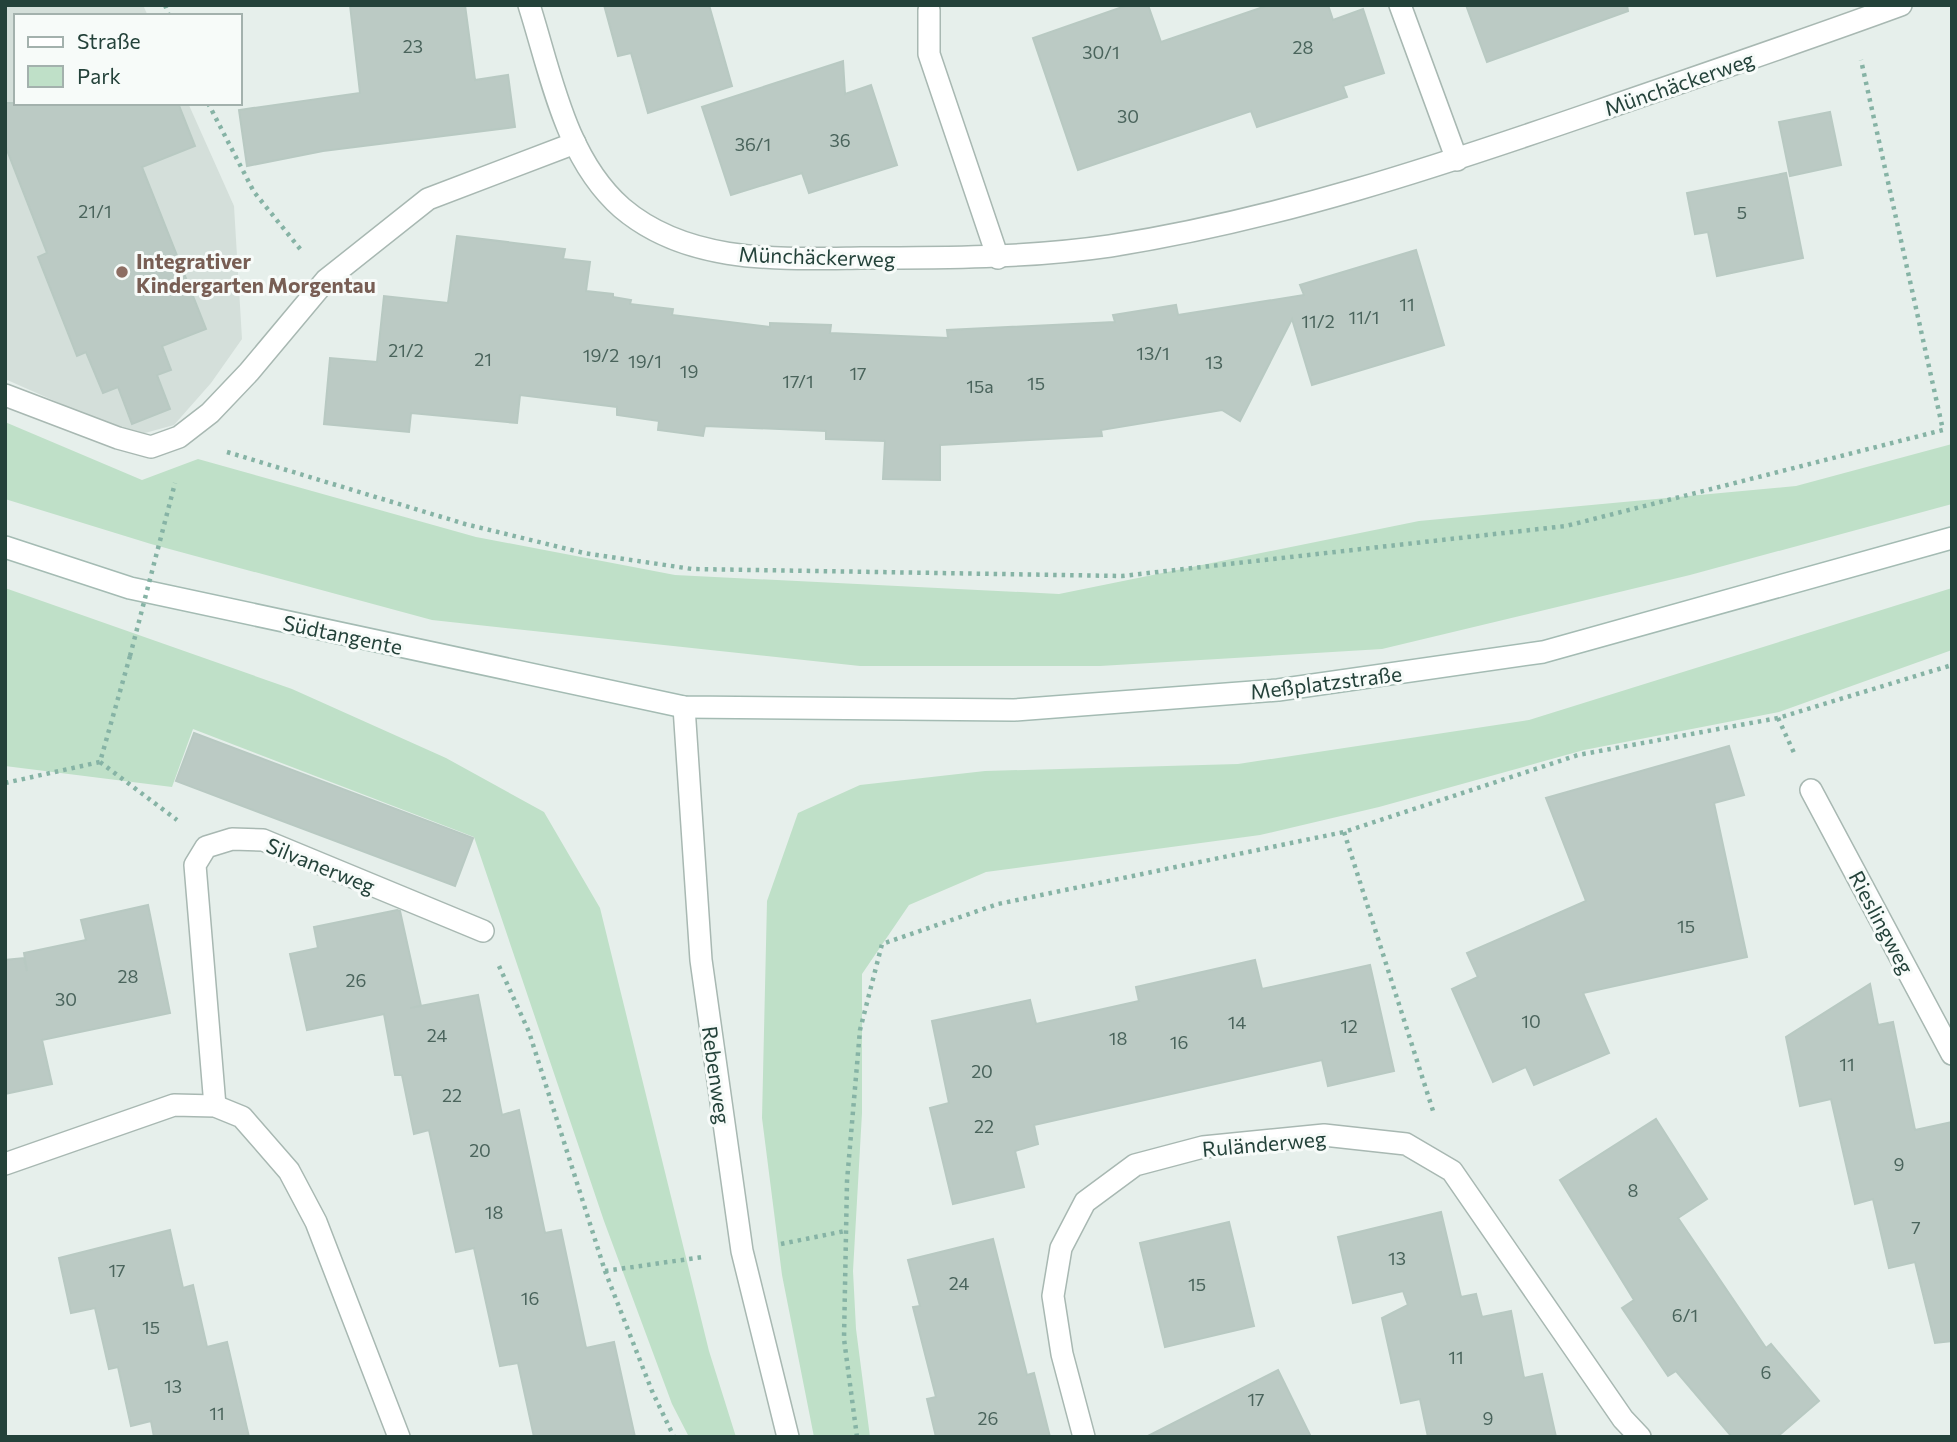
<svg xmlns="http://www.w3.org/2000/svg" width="1957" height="1442" viewBox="0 0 1957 1442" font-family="Commissioner,sans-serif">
	<rect width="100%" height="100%" fill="#e6efeb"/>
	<!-- built -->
	<polygon fill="#d4dfda" points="5,5 143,5 148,16 16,16 16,103 188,103 234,206 242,339 211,383 174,425 134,436 5,379"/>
	<!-- green -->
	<g fill="#bfe0c8">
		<polygon points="5,422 142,480 198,459 476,537 675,575 1059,594 1419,521 1796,486 1952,444 1952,504 1690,575 1382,649 1100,666 860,666 432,620 151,544 5,499"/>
		<polygon points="5,588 292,689 446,758 544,812 600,908 709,1351 736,1437 689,1437 672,1404 604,1221 474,837 193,729 172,787 5,766"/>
		<polygon points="1952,588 1952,650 1779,712 1584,750 1379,807 1260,835 986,872 909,905 862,974 862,1113 853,1271 856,1329 870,1437 814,1437 782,1275 762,1118 767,901 798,813 860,785 985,771 1238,764 1529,720"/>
	</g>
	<!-- building -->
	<g fill="#bbcac4" stroke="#b8c9c2" stroke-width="2">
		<polygon points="350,5 465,5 475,80 508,75 515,127 323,151 247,166 239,110 360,93"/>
		<polygon points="604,5 709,5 732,86 648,113 631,53 618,56"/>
		<polygon points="1128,5 1148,5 1161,42 1269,5 1328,5 1333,20 1363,9 1384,73 1343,86 1347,97 1257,127 1251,111 1078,170 1033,38"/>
		<polygon points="1466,5 1627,5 1628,11 1487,62"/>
		<polygon points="843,61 845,94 871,85 897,165 809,193 802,173 731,195 702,107"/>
		<polygon points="5,103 178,103 195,146 142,167 206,329 162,346 171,370 157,375 170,409 132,424 118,387 103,393 86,352 77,356 38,257 47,253 5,145"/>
		<polygon points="1830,112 1841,165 1790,176 1779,122"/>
		<polygon points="1786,173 1803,258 1717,276 1708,232 1695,234 1687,193"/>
		<polygon points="457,236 565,249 563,259 590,262 586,291 613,294 613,297 631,300 630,304 673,309 672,315 770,327 770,323 831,325 830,333 948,338 947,330 1115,322 1113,315 1176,305 1178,315 1304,295 1300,285 1416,250 1444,345 1312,385 1292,319 1240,421 1222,410 1101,430 1102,436 940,445 940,480 883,479 885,441 826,439 826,431 705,426 703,436 658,430 659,421 617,415 617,407 520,395 517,423 411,413 409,432 324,424 330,358 377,362 384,296 448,303"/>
		<polygon points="194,733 473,838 455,886 176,781"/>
		<polygon points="1729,746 1744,795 1714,803 1747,957 1583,993 1609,1053 1534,1085 1526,1067 1493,1082 1452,989 1478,977 1467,953 1586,901 1546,798"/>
		<polygon points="148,905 170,1013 42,1040 52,1084 5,1094 5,960 24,958 27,971 24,953 86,940 81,920"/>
		<polygon points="397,910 400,911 421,1006 410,1008 478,995 502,1115 519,1110 545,1233 561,1230 586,1348 614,1342 635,1437 534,1437 518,1363 500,1366 474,1248 456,1252 429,1130 414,1134 402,1075 395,1075 384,1014 307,1030 290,954 318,948 314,927"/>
		<polygon points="1255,960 1262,989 1370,965 1394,1071 1328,1086 1322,1060 1034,1125 1038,1144 1015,1151 1024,1187 953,1204 930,1108 949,1103 932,1021 1030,1000 1036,1024 1139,1001 1136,987"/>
		<polygon points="1870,984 1878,1025 1893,1022 1915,1130 1952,1122 1952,1341 1935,1343 1915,1262 1889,1268 1873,1199 1855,1204 1831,1099 1800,1106 1786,1037"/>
		<polygon points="1656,1119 1707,1199 1678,1218 1766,1348 1771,1344 1819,1401 1777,1437 1732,1437 1676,1371 1668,1376 1622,1308 1634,1300 1560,1180"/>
		<polygon points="1441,1212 1461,1297 1476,1294 1482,1317 1511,1311 1524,1378 1542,1374 1556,1437 1428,1437 1420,1399 1401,1403 1382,1318 1408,1305 1403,1291 1353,1303 1338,1237"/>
		<polygon points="1229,1222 1254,1326 1165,1347 1140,1243"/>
		<polygon points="170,1230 183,1288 193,1285 207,1347 227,1342 249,1437 154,1437 151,1421 131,1426 118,1367 109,1369 95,1308 71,1313 59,1258"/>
		<polygon points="993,1239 1027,1375 1034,1373 1050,1437 936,1437 927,1399 936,1397 913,1307 920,1306 908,1260"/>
		<polygon points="1278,1370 1311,1437 1146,1437"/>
	</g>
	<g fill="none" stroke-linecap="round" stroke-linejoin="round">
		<!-- lane casing -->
		<g stroke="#a8b8b2" stroke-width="24">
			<g id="lane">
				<polyline points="5,395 118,438 151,447 179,437 210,413 249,372 326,280 428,199 575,143"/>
				<polyline points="215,1106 195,865 206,847 232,839 263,840 483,931"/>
			</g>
		</g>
		<!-- street casing -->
		<g stroke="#a8b8b2" stroke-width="24">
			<g id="street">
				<path d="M529,5C551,74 565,158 622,208C688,264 779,259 861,258C944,258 1027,258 1110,246C1277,220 1439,166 1598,111C1699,76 1800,42 1901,5"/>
				<polyline points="1400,5 1457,160"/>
				<polyline points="929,10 929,54 998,258"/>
				<polyline points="684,707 701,960 742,1251 788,1437"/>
				<polyline points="1811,790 1952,1054"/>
				<polyline points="5,1164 174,1105 215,1106 242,1117 289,1171 316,1222 399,1437"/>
				<polyline points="1084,1437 1062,1354 1053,1296 1061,1248 1085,1202 1135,1165 1203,1147 1324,1135 1406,1144 1452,1171 1623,1419 1640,1437"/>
			</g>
		</g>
		<!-- secondary casing -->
		<g stroke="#a4bbb3" stroke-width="24">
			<polyline id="secondary" points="5,547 130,588 684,707 1014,710 1278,690 1543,652 1952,538"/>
		</g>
		<!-- path -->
		<g stroke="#86b3a5" stroke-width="4.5" stroke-dasharray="3.5 5" stroke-linecap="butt">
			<polyline points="165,5 169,16"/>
			<polyline points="208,103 254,192 301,250"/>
			<polyline points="227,452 465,524 584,553 692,569 1122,576 1566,526 1943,430 1861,60"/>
			<polyline points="1778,718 1795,755"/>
			<polyline points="100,762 177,820"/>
			<polyline points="5,783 100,762 130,656"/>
			<polyline points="1344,832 1434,1114"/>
			<polyline points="499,966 529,1032 605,1271 652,1391 674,1437"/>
			<polyline points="781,1244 845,1231"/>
			<polyline points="605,1271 703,1257"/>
			<polyline points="857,1437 844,1339 847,1181 860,1030 882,944 998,904 1344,832 1578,755 1778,718 1952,665"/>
		</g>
		<!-- lane -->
		<use href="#lane" stroke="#fff" stroke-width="21"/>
		<!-- street -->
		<use href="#street" stroke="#fff" stroke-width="21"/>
		<!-- secondary -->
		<use href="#secondary" stroke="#fff" stroke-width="21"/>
		<!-- path-bridge -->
		<polyline stroke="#86b3a5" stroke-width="4.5" stroke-dasharray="3.5 5" stroke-linecap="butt" points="130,656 175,483"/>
	</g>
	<!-- markers -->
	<circle fill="#8d6e63" stroke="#f7fbf9" stroke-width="2.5" cx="122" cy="272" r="7"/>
	<g text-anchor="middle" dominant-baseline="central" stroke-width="6" stroke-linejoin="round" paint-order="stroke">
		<!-- number labels -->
		<g font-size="18" fill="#4a645c">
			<text x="413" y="46">23</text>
			<text x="1303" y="47">28</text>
			<text x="1101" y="52">30/1</text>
			<text x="1128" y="116">30</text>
			<text x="840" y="140">36</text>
			<text x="753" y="144">36/1</text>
			<text x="95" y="211">21/1</text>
			<text x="1742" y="212">5</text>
			<text x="1407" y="304">11</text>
			<text x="1364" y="317">11/1</text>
			<text x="1318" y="321">11/2</text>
			<text x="406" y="350">21/2</text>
			<text x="1153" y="353">13/1</text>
			<text x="601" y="355">19/2</text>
			<text x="483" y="359">21</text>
			<text x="645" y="361">19/1</text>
			<text x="1214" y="362">13</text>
			<text x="689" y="371">19</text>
			<text x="858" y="373">17</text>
			<text x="798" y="381">17/1</text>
			<text x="1036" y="383">15</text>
			<text x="980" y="386">15a</text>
			<text x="1686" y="926">15</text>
			<text x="128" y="976">28</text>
			<text x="356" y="980">26</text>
			<text x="66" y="999">30</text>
			<text x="1531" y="1021">10</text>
			<text x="1237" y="1022">14</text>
			<text x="1349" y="1026">12</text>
			<text x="437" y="1035">24</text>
			<text x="1118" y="1038">18</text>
			<text x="1179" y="1042">16</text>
			<text x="1847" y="1064">11</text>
			<text x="982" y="1071">20</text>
			<text x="452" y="1095">22</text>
			<text x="984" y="1126">22</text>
			<text x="480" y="1150">20</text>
			<text x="1899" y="1164">9</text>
			<text x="1633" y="1190">8</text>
			<text x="494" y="1212">18</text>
			<text x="1916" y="1227">7</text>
			<text x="1397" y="1258">13</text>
			<text x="117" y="1270">17</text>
			<text x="959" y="1283">24</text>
			<text x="1197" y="1284">15</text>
			<text x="530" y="1298">16</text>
			<text x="1685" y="1315">6/1</text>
			<text x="151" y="1327">15</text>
			<text x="1456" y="1357">11</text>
			<text x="1766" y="1372">6</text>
			<text x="173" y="1386">13</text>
			<text x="1256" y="1399">17</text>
			<text x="217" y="1413">11</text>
			<text x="988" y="1418">26</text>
			<text x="1488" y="1418">9</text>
		</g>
		<!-- street labels -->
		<g font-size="21" fill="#24423a" stroke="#f7fbf9">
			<text transform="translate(1679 83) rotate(-19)">Münchäckerweg</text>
			<text transform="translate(817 256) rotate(2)">Münchäckerweg</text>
			<text transform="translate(343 634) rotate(12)">Südtangente</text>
			<text transform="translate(1326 682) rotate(-7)">Meßplatzstraße</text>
			<text transform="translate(321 865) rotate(22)">Silvanerweg</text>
			<text transform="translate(1882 922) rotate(62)">Rieslingweg</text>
			<text transform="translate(717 1075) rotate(82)">Rebenweg</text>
			<text transform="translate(1264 1143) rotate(-5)">Ruländerweg</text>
		</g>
		<!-- education labels -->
		<g font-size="21" font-weight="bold" fill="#785e54" stroke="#f7fbf9" text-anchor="start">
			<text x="136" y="260">Integrativer<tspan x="136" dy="24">Kindergarten Morgentau</tspan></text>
		</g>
	</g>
	<!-- border -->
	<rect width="1957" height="1442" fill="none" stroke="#24423a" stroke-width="14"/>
	<!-- legend -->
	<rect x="14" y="14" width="228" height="91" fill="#f7fbf9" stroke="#a3b1ad" stroke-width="2"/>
	<rect x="28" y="37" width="35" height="10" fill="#ffffff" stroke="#a3b1ad" stroke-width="2"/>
	<text x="77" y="49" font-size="21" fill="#24423a">Straße</text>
	<rect x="28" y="66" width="35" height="21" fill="#bfe0c8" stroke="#a3b1ad" stroke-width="2"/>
	<text x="77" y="84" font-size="21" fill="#24423a">Park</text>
</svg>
